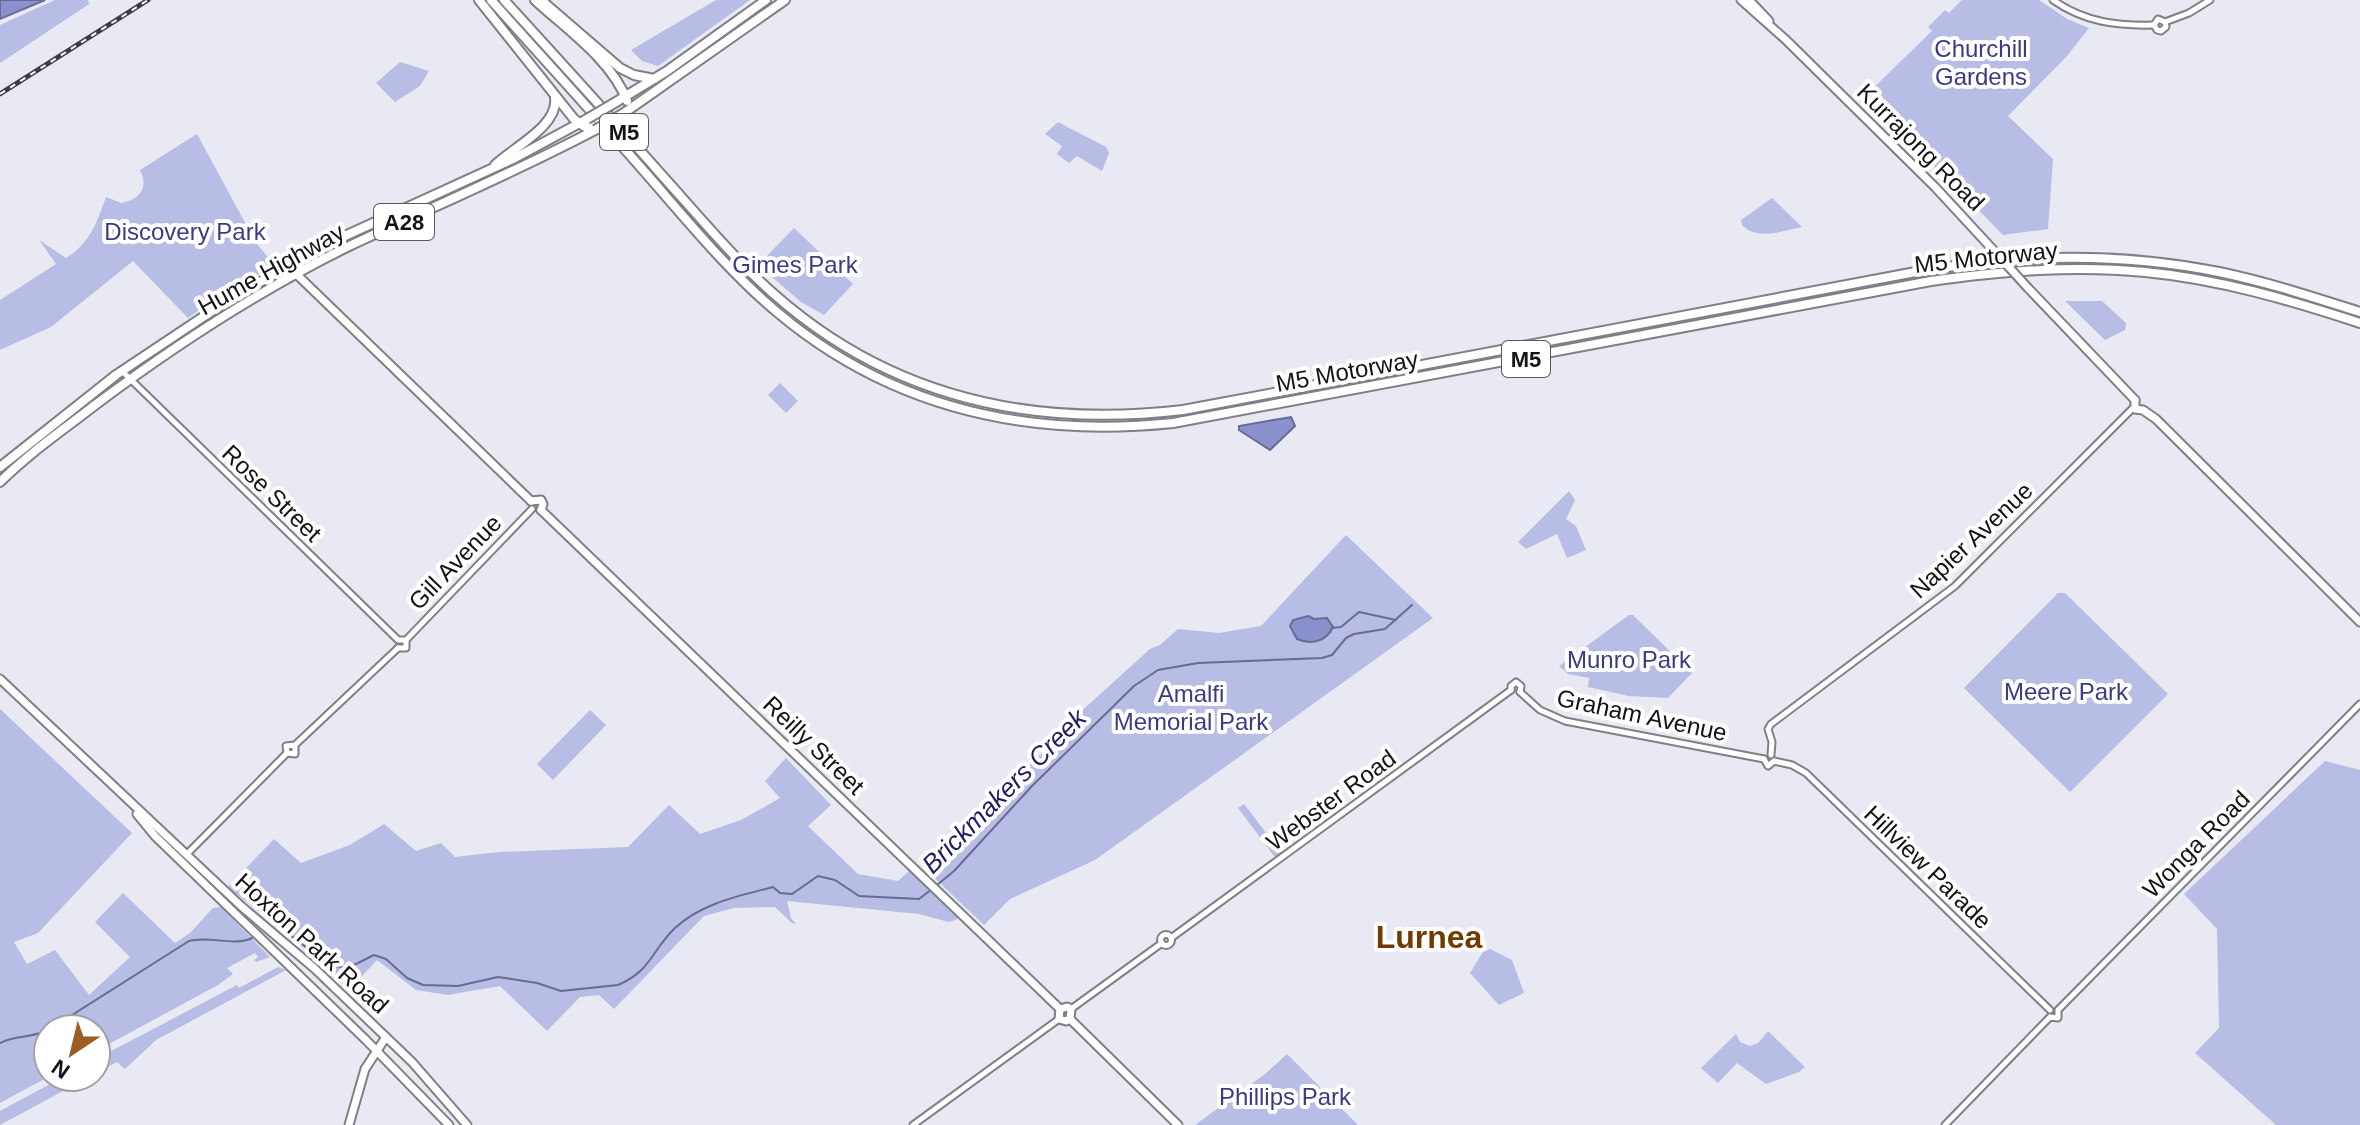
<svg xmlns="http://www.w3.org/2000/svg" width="2360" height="1125" viewBox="0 0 2360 1125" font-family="Arial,sans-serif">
	<rect width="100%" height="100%" fill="#e8e9f2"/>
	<!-- green -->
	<g fill="#b7bde4">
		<polygon points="55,0 88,0 89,4 0,63 0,25"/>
		<polygon points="716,0 750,0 658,66 642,61 631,50"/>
		<polygon points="1962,0 2039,0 2067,19 2089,28 2067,56 2008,116 2053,159 2048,229 2003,235 1947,178 1860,101 1932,31 1928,27 1945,10 1949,13"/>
		<polygon points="400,62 429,71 420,86 395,102 376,83"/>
		<polygon points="1058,122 1106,147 1109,153 1102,171 1077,156 1069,163 1057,154 1062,146 1045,134"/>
		<path d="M197,134L256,243L272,262L273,267L222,294L188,318L133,261L51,327L0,350V300L56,264L39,240L66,258C90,243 97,223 106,197L121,203C140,199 149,189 140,170Z"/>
		<path d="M1772,198L1802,227C1781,231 1758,241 1742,225L1741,220Z"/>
		<polygon points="794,228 853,284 824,315 801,302 763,269 763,260"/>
		<polygon points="2065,301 2102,301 2126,323 2125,330 2105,340"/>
		<polygon points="780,383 798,401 786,413 768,395"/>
		<polygon points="1569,491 1575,500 1566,519 1576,526 1586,550 1567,558 1557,534 1526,549 1518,542"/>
		<polygon points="1346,535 1433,618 1095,860 1010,899 984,925 926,870 1029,765 1064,734 1066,725 1150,649 1160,645 1178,629 1219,633 1261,626"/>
		<polygon points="2058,593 2065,593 2168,694 2070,792 1964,688"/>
		<polygon points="1629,615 1633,615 1692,673 1668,698 1629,696 1588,687 1589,678 1568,674 1559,666"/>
		<polygon points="0,709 132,833 38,933 14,942 27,964 55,950 89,995 130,957 95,922 123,893 175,943 190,933 213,908 221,907 270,957 256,962 254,960 258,957 255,953 227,968 233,974 218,985 96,1051 96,1029 48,1029 48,1077 0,1103"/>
		<polygon points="590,710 606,725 553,780 537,764"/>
		<polygon points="786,758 831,805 808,826 858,874 898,881 911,869 960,918 949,922 919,914 787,901 791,918 796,924 792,923 775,907 734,908 704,916 614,1009 599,995 580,997 547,1031 500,986 448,995 416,990 377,960 349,990 313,955 228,887 274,839 301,863 350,845 384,824 416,851 441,843 455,857 499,852 628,847 669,805 700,834 741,820 780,798 765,781"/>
		<polygon points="2325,761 2360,770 2360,1125 2276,1125 2195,1053 2219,1028 2217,929 2184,894"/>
		<polygon points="1244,804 1283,855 1277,860 1238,808"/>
		<polygon points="1490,949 1512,960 1524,993 1499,1005 1470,973 1483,952"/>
		<polygon points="278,967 286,970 156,1040 125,1069 117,1062 96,1073 96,1059 237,985 239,988"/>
		<polygon points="1768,1031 1805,1067 1799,1072 1766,1084 1737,1063 1718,1083 1701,1068 1736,1034 1740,1042 1750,1046 1758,1043"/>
		<polygon points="1287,1054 1358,1125 1195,1125 1265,1074"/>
		<polygon points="63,1077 89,1077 0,1125 0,1111"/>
	</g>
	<!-- water -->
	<g fill="#8b91cc" stroke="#676b95" stroke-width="2">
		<polygon points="0,0 45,0 0,19"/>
		<polygon points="1291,417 1295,426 1270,450 1239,430 1239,426"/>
		<path d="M1308,616L1314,619L1327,618L1333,627C1326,642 1311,645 1297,639L1290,626L1293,620Z"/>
	</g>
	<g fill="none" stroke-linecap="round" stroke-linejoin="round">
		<!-- stream -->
		<g stroke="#676b95" stroke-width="2">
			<polyline points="1332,628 1341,627 1359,612 1396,620"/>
			<polyline points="937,885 954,871 1032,786 1134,686 1158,670 1198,663 1322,658 1332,655 1346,638 1354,634 1385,629 1412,605"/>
			<path d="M280,927L329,965L348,968L374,955L386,959L407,978L423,985L458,986L498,977L537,983L561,991L618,985C652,970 651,951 675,928C702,903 739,896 773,887L780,893L792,894L818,876L835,880L859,896L919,899L932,889"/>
			<path d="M50,1029L189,941C209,935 234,947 252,938"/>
			<path d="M0,1043C16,1035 33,1038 48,1030"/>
		</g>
		<!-- minor casing -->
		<g stroke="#7e7f87" stroke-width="9">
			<g id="minor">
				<path d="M2053,0C2084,22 2117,26 2154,25"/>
				<polyline points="2154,25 2158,19 2165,22 2189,13 2210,0"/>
				<polyline points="2154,25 2157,30 2161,31 2166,27 2165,22"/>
				<polyline points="122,371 394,636 398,640 406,640"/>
				<polyline points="406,640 532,509"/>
				<polyline points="398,648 406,648 406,640"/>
				<polyline points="1511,690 1511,686 1516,682 1521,686 1520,692"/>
				<polyline points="1520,692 1540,710 1565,721 1764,759"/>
				<polyline points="295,745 295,754 287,753 286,746 295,745 398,648"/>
				<polyline points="1771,755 1772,742 1768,729 1771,724 1955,586 2134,407"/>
				<polyline points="1764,759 1768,766 1774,761"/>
				<polyline points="1774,761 1792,765 1806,773 2050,1010"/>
				<polyline points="186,855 287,753"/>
				<circle cx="1166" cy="940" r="5.5"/>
				<polyline points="1171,938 1511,690"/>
				<polyline points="1071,1009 1162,943"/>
				<polyline points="2050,1017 2058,1018 2058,1010 2360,704"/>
				<polyline points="913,1125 1059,1019"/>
				<polyline points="1945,1125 2050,1017"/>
			</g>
		</g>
		<!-- major casing -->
		<g stroke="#7e7f87" stroke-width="11">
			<g id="major">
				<polyline points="1741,0 1785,39 1935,187 1996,253"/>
				<polyline points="1749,0 1769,21"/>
				<polyline points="288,266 531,501"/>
				<polyline points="2028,288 2135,400"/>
				<polyline points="2135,400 2135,409 2143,410 2156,419 2360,622"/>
				<polyline points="531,501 541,500 543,504 541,510"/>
				<polyline points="541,510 1060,1009"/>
				<polyline points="0,679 241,906 314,968 412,1062 467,1125"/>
				<polyline points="137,814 155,836 366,1040 449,1125"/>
				<polyline points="1060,1009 1067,1007 1071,1009 1070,1019"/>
				<polyline points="1060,1009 1059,1019 1066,1021 1070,1019"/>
				<polyline points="1070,1019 1178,1125"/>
				<polyline points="349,1125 365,1069 386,1037"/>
			</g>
		</g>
		<!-- highway casing -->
		<g stroke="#7e7f87" stroke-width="12">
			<g id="highway">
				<polyline points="479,0 574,119 585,127 592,126"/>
				<path d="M491,0C542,57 594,114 644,171C687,220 728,271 777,312C892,409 1027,438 1173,423L1931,281C2003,271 2073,265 2145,272C2219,279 2290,300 2360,323"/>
				<path d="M504,0C556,57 608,114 659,172C697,214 733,258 775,295C892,398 1031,428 1183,410L1921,271C2021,254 2119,252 2219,272C2267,282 2313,297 2360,312"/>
				<path d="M535,0C566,29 612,60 627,101"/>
				<polyline points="541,0 620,68 634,75 654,79"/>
				<polyline points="616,102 667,71 766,0"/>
				<polyline points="624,113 785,0"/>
				<path d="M495,165C512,148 559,126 555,98"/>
				<polyline points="0,467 116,375 236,295 347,235 515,158 587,119"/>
				<path d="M0,482C29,453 63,430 95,405C174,346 258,291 347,247C430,208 514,173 595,130"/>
			</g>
		</g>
		<!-- minor -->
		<use href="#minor" stroke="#fff" stroke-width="5"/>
		<!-- major -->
		<use href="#major" stroke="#fff" stroke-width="7"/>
		<!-- highway -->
		<use href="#highway" stroke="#fff" stroke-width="8"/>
		<!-- rail casing -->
		<g stroke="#3c3d41" stroke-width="5">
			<polyline id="rail" points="0,94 148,0"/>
		</g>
		<!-- rail -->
		<use href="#rail" stroke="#fff" stroke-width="2" stroke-dasharray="6" stroke-linecap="butt"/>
		<!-- major-bridge casing -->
		<g stroke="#7e7f87" stroke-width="11" stroke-linecap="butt">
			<polyline id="major-bridge" points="1996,253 2028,288"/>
		</g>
		<!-- highway-bridge casing -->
		<g stroke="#7e7f87" stroke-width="12" stroke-linecap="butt">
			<g id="highway-bridge">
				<polyline points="587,119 616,102"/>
				<polyline points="595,130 624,113"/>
			</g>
		</g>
		<!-- major-bridge -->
		<use href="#major-bridge" stroke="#fff" stroke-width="7"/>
		<!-- highway-bridge -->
		<use href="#highway-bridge" stroke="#fff" stroke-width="8"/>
	</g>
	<g text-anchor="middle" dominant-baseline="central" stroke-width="8" stroke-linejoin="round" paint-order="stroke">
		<!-- shield labels -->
		<g fill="#fff" stroke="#5a5a5c" stroke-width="2">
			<rect x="600" y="114" width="48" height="36" rx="6"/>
			<rect x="374" y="204" width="60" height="36" rx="6"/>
			<rect x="1502" y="341" width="48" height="36" rx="6"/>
		</g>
		<g font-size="22" font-weight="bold" fill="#131316">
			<text x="624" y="132">M5</text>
			<text x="404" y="222">A28</text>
			<text x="1526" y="359">M5</text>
		</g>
		<!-- park labels -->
		<g font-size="24" fill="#3a3b82" stroke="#fff">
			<text x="1981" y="48">Churchill<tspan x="1981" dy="28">Gardens</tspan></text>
			<text x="185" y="231">Discovery Park</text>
			<text x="795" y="264">Gimes Park</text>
			<text x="1629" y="659">Munro Park</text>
			<text x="2066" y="691">Meere Park</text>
			<text x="1191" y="693">Amalfi<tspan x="1191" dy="28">Memorial Park</tspan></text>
			<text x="1285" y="1096">Phillips Park</text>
		</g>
		<!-- street labels -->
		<g font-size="24" fill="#131316" stroke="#fff">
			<text transform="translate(1921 147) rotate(45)">Kurrajong Road</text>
			<text transform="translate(1986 257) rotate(-6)">M5 Motorway</text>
			<text transform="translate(271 269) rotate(-29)">Hume Highway</text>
			<text transform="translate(1347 371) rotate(-10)">M5 Motorway</text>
			<text transform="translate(272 493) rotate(44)">Rose Street</text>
			<text transform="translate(1971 540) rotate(-43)">Napier Avenue</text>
			<text transform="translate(455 562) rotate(-46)">Gill Avenue</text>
			<text transform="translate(1642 715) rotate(12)">Graham Avenue</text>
			<text transform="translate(814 745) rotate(44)">Reilly Street</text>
			<text transform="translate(1331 800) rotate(-36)">Webster Road</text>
			<text transform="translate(2196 844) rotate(-45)">Wonga Road</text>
			<text transform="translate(1928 867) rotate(44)">Hillview Parade</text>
			<text transform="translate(312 943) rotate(42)">Hoxton Park Road</text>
		</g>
		<!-- water labels -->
		<g font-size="26" font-style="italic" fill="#211d62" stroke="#fff">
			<text transform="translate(1004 791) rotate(-45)">Brickmakers Creek</text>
		</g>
		<!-- district labels -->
		<g font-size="32" font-weight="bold" fill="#723a00" stroke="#fff">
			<text x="1429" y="937">Lurnea</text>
		</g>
	</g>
	<!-- north arrow -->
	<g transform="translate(72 1053) rotate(215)"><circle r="38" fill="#ffffff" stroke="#a1a1a2" stroke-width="2"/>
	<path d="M0-6L14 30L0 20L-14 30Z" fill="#9c5d25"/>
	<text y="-12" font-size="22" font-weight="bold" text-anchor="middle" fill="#131316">N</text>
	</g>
</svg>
